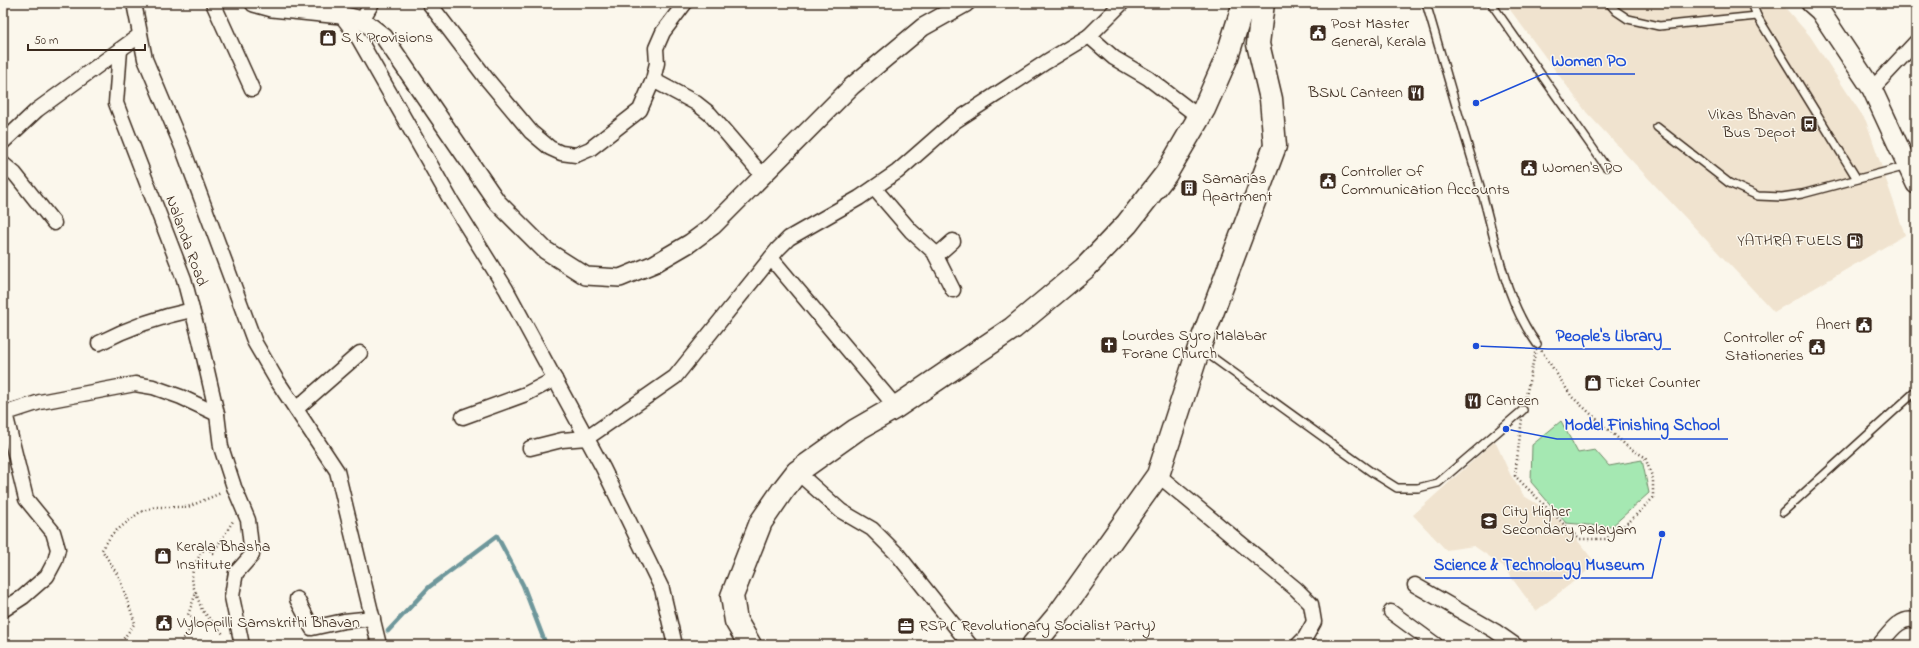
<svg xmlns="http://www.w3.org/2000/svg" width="1919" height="648" viewBox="0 0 1919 648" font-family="'Indie Flower',sans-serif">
	<rect width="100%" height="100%" fill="#fbf7ec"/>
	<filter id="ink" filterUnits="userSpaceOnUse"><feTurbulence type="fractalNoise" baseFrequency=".025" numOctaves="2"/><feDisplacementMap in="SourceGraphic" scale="8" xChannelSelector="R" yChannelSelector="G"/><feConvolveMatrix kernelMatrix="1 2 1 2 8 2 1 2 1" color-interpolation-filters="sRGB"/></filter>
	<g filter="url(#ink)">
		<!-- built -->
		<g fill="#f0e3cf">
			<polygon points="1505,3 1781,3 1810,36 1866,121 1905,235 1774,312 1587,113"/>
			<polygon points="1495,441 1510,474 1524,496 1544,508 1567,527 1596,564 1536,611 1503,566 1474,546 1446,550 1413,515"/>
		</g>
		<!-- green -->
		<polygon fill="#a5e8b2" stroke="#708968" points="1561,421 1578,453 1595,450 1609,466 1642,460 1649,493 1611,527 1566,523 1531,482 1532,445"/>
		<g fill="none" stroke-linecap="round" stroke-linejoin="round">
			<!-- stream -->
			<polyline stroke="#6e979b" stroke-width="4.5" points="388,631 429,587 497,536 523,585 546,645"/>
			<!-- service casing -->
			<g stroke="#3b2a1e" stroke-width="10">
				<g id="service">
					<path d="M1426,3C1444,66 1463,130 1482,193C1497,246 1504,298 1537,344"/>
					<polyline points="1491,3 1606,167"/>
					<polyline points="1609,3 1616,11 1628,19 1659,26 1757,16"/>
					<polyline points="1752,3 1757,16 1857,179"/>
					<polyline points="1657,127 1729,183 1758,196 1782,197 1802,194 1907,166"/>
					<polyline points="1201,349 1370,471 1397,488 1418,488 1438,483 1523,410"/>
					<polyline points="1783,512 1916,391"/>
				</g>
			</g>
			<!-- minor casing -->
			<g stroke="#3b2a1e" stroke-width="17">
				<g id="minor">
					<polyline points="134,3 145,59 183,149 255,343 276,379 337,471 379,645"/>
					<polyline points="213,3 252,89"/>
					<polyline points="429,3 486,78 531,132 550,148 561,153 576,155 590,149 640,110 653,80 696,103 710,114 763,176"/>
					<polyline points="341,15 359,39 450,199 506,289 603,468 662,589 675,645"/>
					<polyline points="362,20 372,3"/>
					<polyline points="1089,36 1122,3"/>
					<polyline points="120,50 116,103 184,279 200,340 217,414 221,447 234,487 248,520 252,555 236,573 234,583 232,597 242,645"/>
					<polyline points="653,80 657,63 656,48 663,32 685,3"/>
					<polyline points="1872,89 1916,42"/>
					<polyline points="3,142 37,110 140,35"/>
					<polyline points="3,164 15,174 54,223"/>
					<polyline points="874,188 911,231 934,252 953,290"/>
					<polyline points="936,256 953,241"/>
					<polyline points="771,258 896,407"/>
					<path d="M99,343C130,327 158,317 192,310"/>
					<polyline points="296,409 360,353"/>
					<polyline points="3,414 40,402 135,384 153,387 181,397 217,414"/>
					<polyline points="463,417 526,394 555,379"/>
					<polyline points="530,448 562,440 587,438 675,377 778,249 789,238 859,198 897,172 954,122 1046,62 1089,36 1114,58 1148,78 1199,117"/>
					<polyline points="797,472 841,511 872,529 898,555 970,645"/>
					<polyline points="1158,475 1296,589 1311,604 1314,622 1305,638 1298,645"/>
					<polyline points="1415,585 1495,631 1515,645"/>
					<polyline points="297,599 312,628 344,621 373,618"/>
					<polyline points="3,610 23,597 47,576 55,561 58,549 53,532 26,499 5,413"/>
					<polyline points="1391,612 1436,645"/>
					<path d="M1879,645C1888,635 1901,614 1916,621"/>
				</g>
			</g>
			<!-- tertiary casing -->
			<g stroke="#3b2a1e" stroke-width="20">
				<polyline id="tertiary" points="254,3 272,8 341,15 362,20 384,37 497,202 545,250 586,276 620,278 654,264 690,243 713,226 852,86 923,27 966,3"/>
			</g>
			<!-- secondary casing -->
			<g stroke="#3b2a1e" stroke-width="22">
				<polyline id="secondary" points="1811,3 1820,11 1872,89 1916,184"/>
			</g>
			<!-- primary casing -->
			<g stroke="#3b2a1e" stroke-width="25">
				<g id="primary">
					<polyline points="750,645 736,621 732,596 761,522 783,490 797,472 856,430 896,407 1013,328 1085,268 1127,224 1166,174 1204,109 1227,57 1244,3"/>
					<polyline points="1033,645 1059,614 1158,475 1199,348 1275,146 1271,99 1258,44 1263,3"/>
				</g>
			</g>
			<!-- path -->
			<g stroke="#3b2a1e" stroke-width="2.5" stroke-dasharray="1 3" stroke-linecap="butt">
				<polygon points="1537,344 1572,397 1629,448 1645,457 1653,479 1653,498 1630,521 1606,539 1579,539 1515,476 1523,410"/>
				<polyline points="196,593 202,610 224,635"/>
				<polyline points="119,645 135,623 119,577 102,550 112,534 140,512 155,507 188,507 221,493"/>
				<path d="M179,645L196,620L188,615L196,593C187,574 195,562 206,546L213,553L233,521"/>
			</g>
			<!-- service -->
			<use href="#service" stroke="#fbf7ec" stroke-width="7"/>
			<!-- minor -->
			<use href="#minor" stroke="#fbf7ec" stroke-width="14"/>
			<!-- tertiary -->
			<use href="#tertiary" stroke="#fbf7ec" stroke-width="17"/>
			<!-- secondary -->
			<use href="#secondary" stroke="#fbf7ec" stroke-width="19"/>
			<!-- primary -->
			<use href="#primary" stroke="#fbf7ec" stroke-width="22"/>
		</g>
	</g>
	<!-- icons -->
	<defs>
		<g id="civic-square" transform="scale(0.9)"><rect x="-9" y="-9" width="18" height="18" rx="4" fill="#3b2a1e" stroke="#fbf7ec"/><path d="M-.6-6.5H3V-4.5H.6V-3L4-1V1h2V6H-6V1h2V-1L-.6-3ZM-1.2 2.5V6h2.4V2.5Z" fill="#fff"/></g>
		<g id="shop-square" transform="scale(0.9)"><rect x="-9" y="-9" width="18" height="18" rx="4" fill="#3b2a1e" stroke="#fbf7ec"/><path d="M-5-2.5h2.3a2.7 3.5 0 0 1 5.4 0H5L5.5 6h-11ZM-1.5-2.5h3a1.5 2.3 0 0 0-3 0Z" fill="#fff"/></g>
		<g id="restaurant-square" transform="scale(0.9)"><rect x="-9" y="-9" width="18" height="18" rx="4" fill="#3b2a1e" stroke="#fbf7ec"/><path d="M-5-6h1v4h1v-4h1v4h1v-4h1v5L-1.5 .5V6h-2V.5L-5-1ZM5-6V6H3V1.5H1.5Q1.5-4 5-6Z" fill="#fff"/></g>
		<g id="bus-square" transform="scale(0.9)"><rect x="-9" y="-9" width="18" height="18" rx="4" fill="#3b2a1e" stroke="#fbf7ec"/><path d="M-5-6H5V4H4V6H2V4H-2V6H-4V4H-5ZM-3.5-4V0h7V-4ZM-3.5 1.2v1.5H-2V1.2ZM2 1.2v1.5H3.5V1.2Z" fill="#fff"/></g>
		<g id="building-square" transform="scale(0.9)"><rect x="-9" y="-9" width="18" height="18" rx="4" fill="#3b2a1e" stroke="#fbf7ec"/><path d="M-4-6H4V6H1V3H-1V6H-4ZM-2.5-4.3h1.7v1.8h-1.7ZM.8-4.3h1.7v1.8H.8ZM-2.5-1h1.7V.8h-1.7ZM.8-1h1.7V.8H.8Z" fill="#fff"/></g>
		<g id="fuel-square" transform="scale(0.9)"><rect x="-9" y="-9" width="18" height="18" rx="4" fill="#3b2a1e" stroke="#fbf7ec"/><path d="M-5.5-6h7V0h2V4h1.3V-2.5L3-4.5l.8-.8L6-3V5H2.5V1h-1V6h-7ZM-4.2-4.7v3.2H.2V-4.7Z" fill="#fff"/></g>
		<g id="church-square" transform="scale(0.9)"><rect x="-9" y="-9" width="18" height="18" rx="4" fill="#3b2a1e" stroke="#fbf7ec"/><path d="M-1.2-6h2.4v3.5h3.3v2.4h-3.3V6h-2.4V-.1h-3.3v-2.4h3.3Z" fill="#fff"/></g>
		<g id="school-square" transform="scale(0.9)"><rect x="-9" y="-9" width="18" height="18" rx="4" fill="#3b2a1e" stroke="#fbf7ec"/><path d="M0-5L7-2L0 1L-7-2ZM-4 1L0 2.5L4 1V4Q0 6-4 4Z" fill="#fff"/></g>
		<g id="office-square" transform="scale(0.9)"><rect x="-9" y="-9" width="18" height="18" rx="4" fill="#3b2a1e" stroke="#fbf7ec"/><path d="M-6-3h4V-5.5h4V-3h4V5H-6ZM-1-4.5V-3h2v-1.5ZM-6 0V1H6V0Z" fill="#fff"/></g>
	</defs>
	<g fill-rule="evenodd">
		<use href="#civic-square" x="1318" y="33"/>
		<use href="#shop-square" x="328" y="38"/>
		<use href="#restaurant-square" x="1416" y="93"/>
		<use href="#bus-square" x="1809" y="124"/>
		<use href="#civic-square" x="1529" y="168"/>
		<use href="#civic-square" x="1328" y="181"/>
		<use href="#building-square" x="1189" y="188"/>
		<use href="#fuel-square" x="1855" y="241"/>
		<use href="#civic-square" x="1864" y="325"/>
		<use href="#church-square" x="1109" y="345"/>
		<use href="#civic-square" x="1817" y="347"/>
		<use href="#shop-square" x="1593" y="383"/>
		<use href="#restaurant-square" x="1473" y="401"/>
		<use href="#school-square" x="1489" y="521"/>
		<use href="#shop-square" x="163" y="556"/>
		<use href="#civic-square" x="164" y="623"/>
		<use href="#office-square" x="906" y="626"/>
	</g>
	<g text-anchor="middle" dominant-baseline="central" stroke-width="3" stroke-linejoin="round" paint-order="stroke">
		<!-- poi labels -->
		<g font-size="16" fill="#3b2a1e" stroke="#fbf7ec" text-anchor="start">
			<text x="1331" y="24">Post Master<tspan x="1331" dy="18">General, Kerala</tspan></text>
			<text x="341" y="38">S K Provisions</text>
			<text x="1403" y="93" text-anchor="end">BSNL Canteen</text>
			<text x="1796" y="115" text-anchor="end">Vikas Bhavan<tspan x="1796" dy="18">Bus Depot</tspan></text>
			<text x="1542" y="168">Women's PO</text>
			<text x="1341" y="172">Controller Of<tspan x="1341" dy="18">Communication Accounts</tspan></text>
			<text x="1202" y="179">Samarias<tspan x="1202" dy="18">Apartment</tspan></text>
			<text x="1842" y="241" text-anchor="end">YATHRA FUELS</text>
			<text x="1851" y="325" text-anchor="end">Anert</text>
			<text x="1122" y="336">Lourdes Syro Malabar<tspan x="1122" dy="18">Forane Church</tspan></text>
			<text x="1804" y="338" text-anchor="end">Controller of<tspan x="1804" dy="18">Stationeries</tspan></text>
			<text x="1606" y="383">Ticket Counter</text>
			<text x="1486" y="401">Canteen</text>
			<text x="1502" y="512">City Higher<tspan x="1502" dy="18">Secondary Palayam</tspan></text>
			<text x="176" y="547">Kerala Bhasha<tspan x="176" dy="18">Institute</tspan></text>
			<text x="177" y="623">Vyloppilli Samskrithi Bhavan</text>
			<text x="919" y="626">RSP ( Revolutionary Socialist Party)</text>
		</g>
		<!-- street labels -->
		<g font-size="16" fill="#3b2a1e" stroke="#fbf7ec">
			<text transform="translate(186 241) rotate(70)">Nalanda Road</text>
		</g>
	</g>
	<!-- callouts -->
	<path fill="none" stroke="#1d4ed8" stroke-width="1.5" d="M1476 103L1543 74H1635M1476 346L1548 349H1671M1506 429L1557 439H1728M1662 534L1652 578H1425"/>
	<g fill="#1d4ed8" stroke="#fbf7ec" stroke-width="1.5">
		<circle cx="1476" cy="103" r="4"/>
		<circle cx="1476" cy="346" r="4"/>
		<circle cx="1506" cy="429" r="4"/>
		<circle cx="1662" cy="534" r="4"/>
	</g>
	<g font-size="17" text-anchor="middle" font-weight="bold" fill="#1d4ed8" stroke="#fbf7ec" stroke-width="3" stroke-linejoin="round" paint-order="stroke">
		<text x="1589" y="66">Women PO</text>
		<text x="1609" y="341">People's Library</text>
		<text x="1642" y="430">Model Finishing School</text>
		<text x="1539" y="570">Science &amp; Technology Museum</text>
	</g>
	<!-- margin -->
	<rect width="1919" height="648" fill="none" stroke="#fbf7ec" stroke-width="16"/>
	<rect x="8" y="8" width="1903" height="632" fill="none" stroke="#3b2a1e" stroke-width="1.5" filter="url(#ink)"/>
	<!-- scale -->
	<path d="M28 44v6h117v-6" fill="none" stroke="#3b2a1e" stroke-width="2"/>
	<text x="34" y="44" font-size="12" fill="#3b2a1e" stroke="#fbf7ec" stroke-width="3" paint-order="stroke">50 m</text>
</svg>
